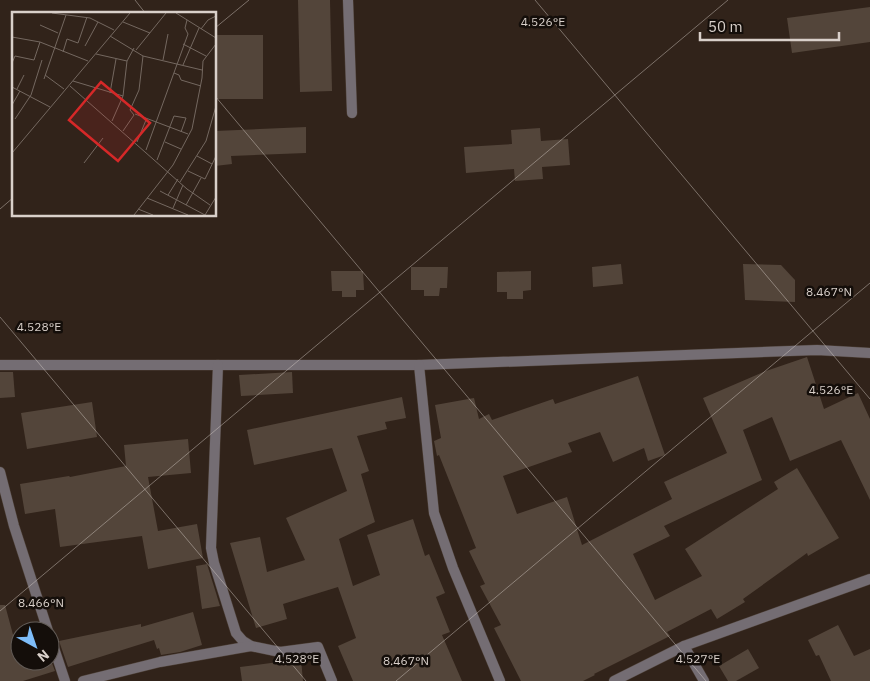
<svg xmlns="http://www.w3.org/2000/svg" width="870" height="681" viewBox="0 0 870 681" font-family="'IBM Plex Sans',sans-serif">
	<rect width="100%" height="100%" fill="#31231a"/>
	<!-- building -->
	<g fill="#53453a">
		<polygon points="298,0 330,0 332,91 300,92"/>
		<polygon points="870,7 870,42 792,53 787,18"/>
		<rect x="215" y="35" width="48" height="64"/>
		<polygon points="306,127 306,153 231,156 232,164 215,166 215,131"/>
		<polygon points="540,128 541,141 568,139 570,165 542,167 543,179 515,181 514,169 466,173 464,147 512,144 511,130"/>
		<polygon points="621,264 623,284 593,287 592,267"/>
		<polygon points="743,264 781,265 795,280 795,302 745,300"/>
		<polygon points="411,267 448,267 447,288 440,288 439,296 424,296 424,290 411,290"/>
		<polygon points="331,271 363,271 364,290 356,290 356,297 342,297 342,291 332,291"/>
		<polygon points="531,271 531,290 523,291 523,299 507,299 507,292 497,292 497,272"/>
		<polygon points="807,357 824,409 858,393 870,419 870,500 841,440 790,461 772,417 743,430 762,480 664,526 670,536 633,554 655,600 702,576 685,549 778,489 774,482 797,468 839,538 808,556 807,553 743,599 745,602 717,619 711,609 667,632 670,636 594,674 595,675 583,681 521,681 494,628 501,625 480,586 485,584 469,551 476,548 439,455 437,456 434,441 441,438 435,405 474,398 479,419 489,414 492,420 553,399 555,404 638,376 665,455 648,461 644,448 613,462 600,432 568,443 572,452 503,476 517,514 567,497 582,545 672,499 664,482 727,453 703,398 766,371"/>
		<polygon points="0,372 13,372 15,397 0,398"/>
		<polygon points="292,372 293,393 241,396 239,375"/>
		<polygon points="402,397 406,418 385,422 387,429 357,436 369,471 361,474 375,522 339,539 353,586 380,575 367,535 413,519 425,556 429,554 445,593 436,597 450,632 442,635 462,681 353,681 338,646 356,638 338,587 283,604 287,619 256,628 230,543 260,537 267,572 305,560 286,518 347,491 332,448 254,465 247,430"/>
		<polygon points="92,402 97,437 27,449 21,413"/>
		<polygon points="188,439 191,473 148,477 158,531 197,524 203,558 148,569 142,536 60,547 55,509 25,514 20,484 69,476 70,477 126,466 124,445"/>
		<polygon points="207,564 220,606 202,609 196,566"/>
		<polygon points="0,605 5,605 15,642 20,641 20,661 50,661 50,658 55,671 23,681 0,681"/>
		<polygon points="193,612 202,645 180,652 161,655 159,648 157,649 154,640 68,667 59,641 141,624 141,627"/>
		<polygon points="838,625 854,656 870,649 870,681 831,681 819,655 816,656 808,640"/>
		<polygon points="748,649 759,668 736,681 728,681 719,666"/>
		<polygon points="301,659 303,681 242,681 240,667"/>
	</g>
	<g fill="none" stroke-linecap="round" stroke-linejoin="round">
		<!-- minor casing -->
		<g stroke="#4c3f36" stroke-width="11">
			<g id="minor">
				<polyline points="348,0 352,113"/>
				<polyline points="0,365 419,365 817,350 870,353"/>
				<polyline points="218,365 211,548 214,563 236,633 243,641 251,646 280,652 318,647 332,681"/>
				<polyline points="419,365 434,513 453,568 500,681"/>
				<polyline points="0,472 14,526 48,631"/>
				<polyline points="50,636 65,681"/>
				<polyline points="684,646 704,681"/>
				<polyline points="83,681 160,662 251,646"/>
				<polyline points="614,681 684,646 870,579"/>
			</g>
		</g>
		<!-- minor -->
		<use href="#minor" stroke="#746d73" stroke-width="10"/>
	</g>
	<!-- ticks -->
	<path fill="none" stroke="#d9d0ca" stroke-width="1" stroke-opacity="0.45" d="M135,0L146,14M535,0L870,399M215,28L249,0M215,96L706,681M0,209L14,197M0,317L306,681M0,611L728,0M396,681L870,283"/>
	<!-- overview -->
	<g transform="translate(12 12)">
		<rect width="204" height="204" fill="#31231a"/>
		<path fill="none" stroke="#746860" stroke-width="1" d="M40,1L78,6L102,18M164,1L204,26M111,10L138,21M28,13L46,21M189,17L196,8L204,4M98,24L131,44L190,58M0,25L28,30L76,49M171,32L194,44M73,34L86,10M124,38L154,1M51,40L55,27L66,31L75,5M84,42L115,49M151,48L156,22M0,51L3,44L22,48L28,30M171,53L187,16M162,61L167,63L169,68L189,74M33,63L52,77M32,67L54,3M61,69L111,84M58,74L175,177L198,193M0,75L38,95M5,77L12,63M98,81L104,47M0,93L8,79M123,102L176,122M3,107L19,83L30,48M100,109L111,84L115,49L122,36M111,119L122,103L118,98L127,78L131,44M125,130L134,108M153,130L169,137M134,138L176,22L173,16L175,8M0,141L118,1M185,144L200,152M145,148L162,104L174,106L169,120M72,151L91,126M176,159L193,167L204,144M168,170L194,129L204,94M148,179L193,203M156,183L166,167M135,186L176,203M174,193L189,166M161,196L171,173M126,197L141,203M122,203L161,153L180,117L190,66L191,49L204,32M193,203L204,185"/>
		<path fill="#d62828" fill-opacity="0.15" stroke="#d62828" stroke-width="2.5" d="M89,70L138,111L106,149L57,108Z"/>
		<rect width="204" height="204" fill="none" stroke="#d9d0ca" stroke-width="2.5"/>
	</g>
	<g font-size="12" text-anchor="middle" fill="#d9d0ca" stroke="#140e0a" stroke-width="5" stroke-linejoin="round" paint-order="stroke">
		<text x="543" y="26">4.526°E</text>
		<text x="829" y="296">8.467°N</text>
		<text x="39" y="331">4.528°E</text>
		<text x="831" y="394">4.526°E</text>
		<text x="41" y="607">8.466°N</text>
		<text x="297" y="663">4.528°E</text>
		<text x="698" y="663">4.527°E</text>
		<text x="406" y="665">8.467°N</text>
	</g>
	<!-- north arrow -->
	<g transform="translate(35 646) rotate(140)"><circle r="24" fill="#140e0a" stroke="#635c57"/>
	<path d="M0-4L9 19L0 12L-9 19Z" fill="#7ebdf9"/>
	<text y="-8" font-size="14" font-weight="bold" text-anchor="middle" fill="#d9d0ca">N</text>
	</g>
	<!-- scale -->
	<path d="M700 32v8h139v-8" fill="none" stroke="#d9d0ca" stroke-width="2.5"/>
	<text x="708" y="32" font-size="15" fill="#d9d0ca" stroke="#140e0a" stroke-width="4" paint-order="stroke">50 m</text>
</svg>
